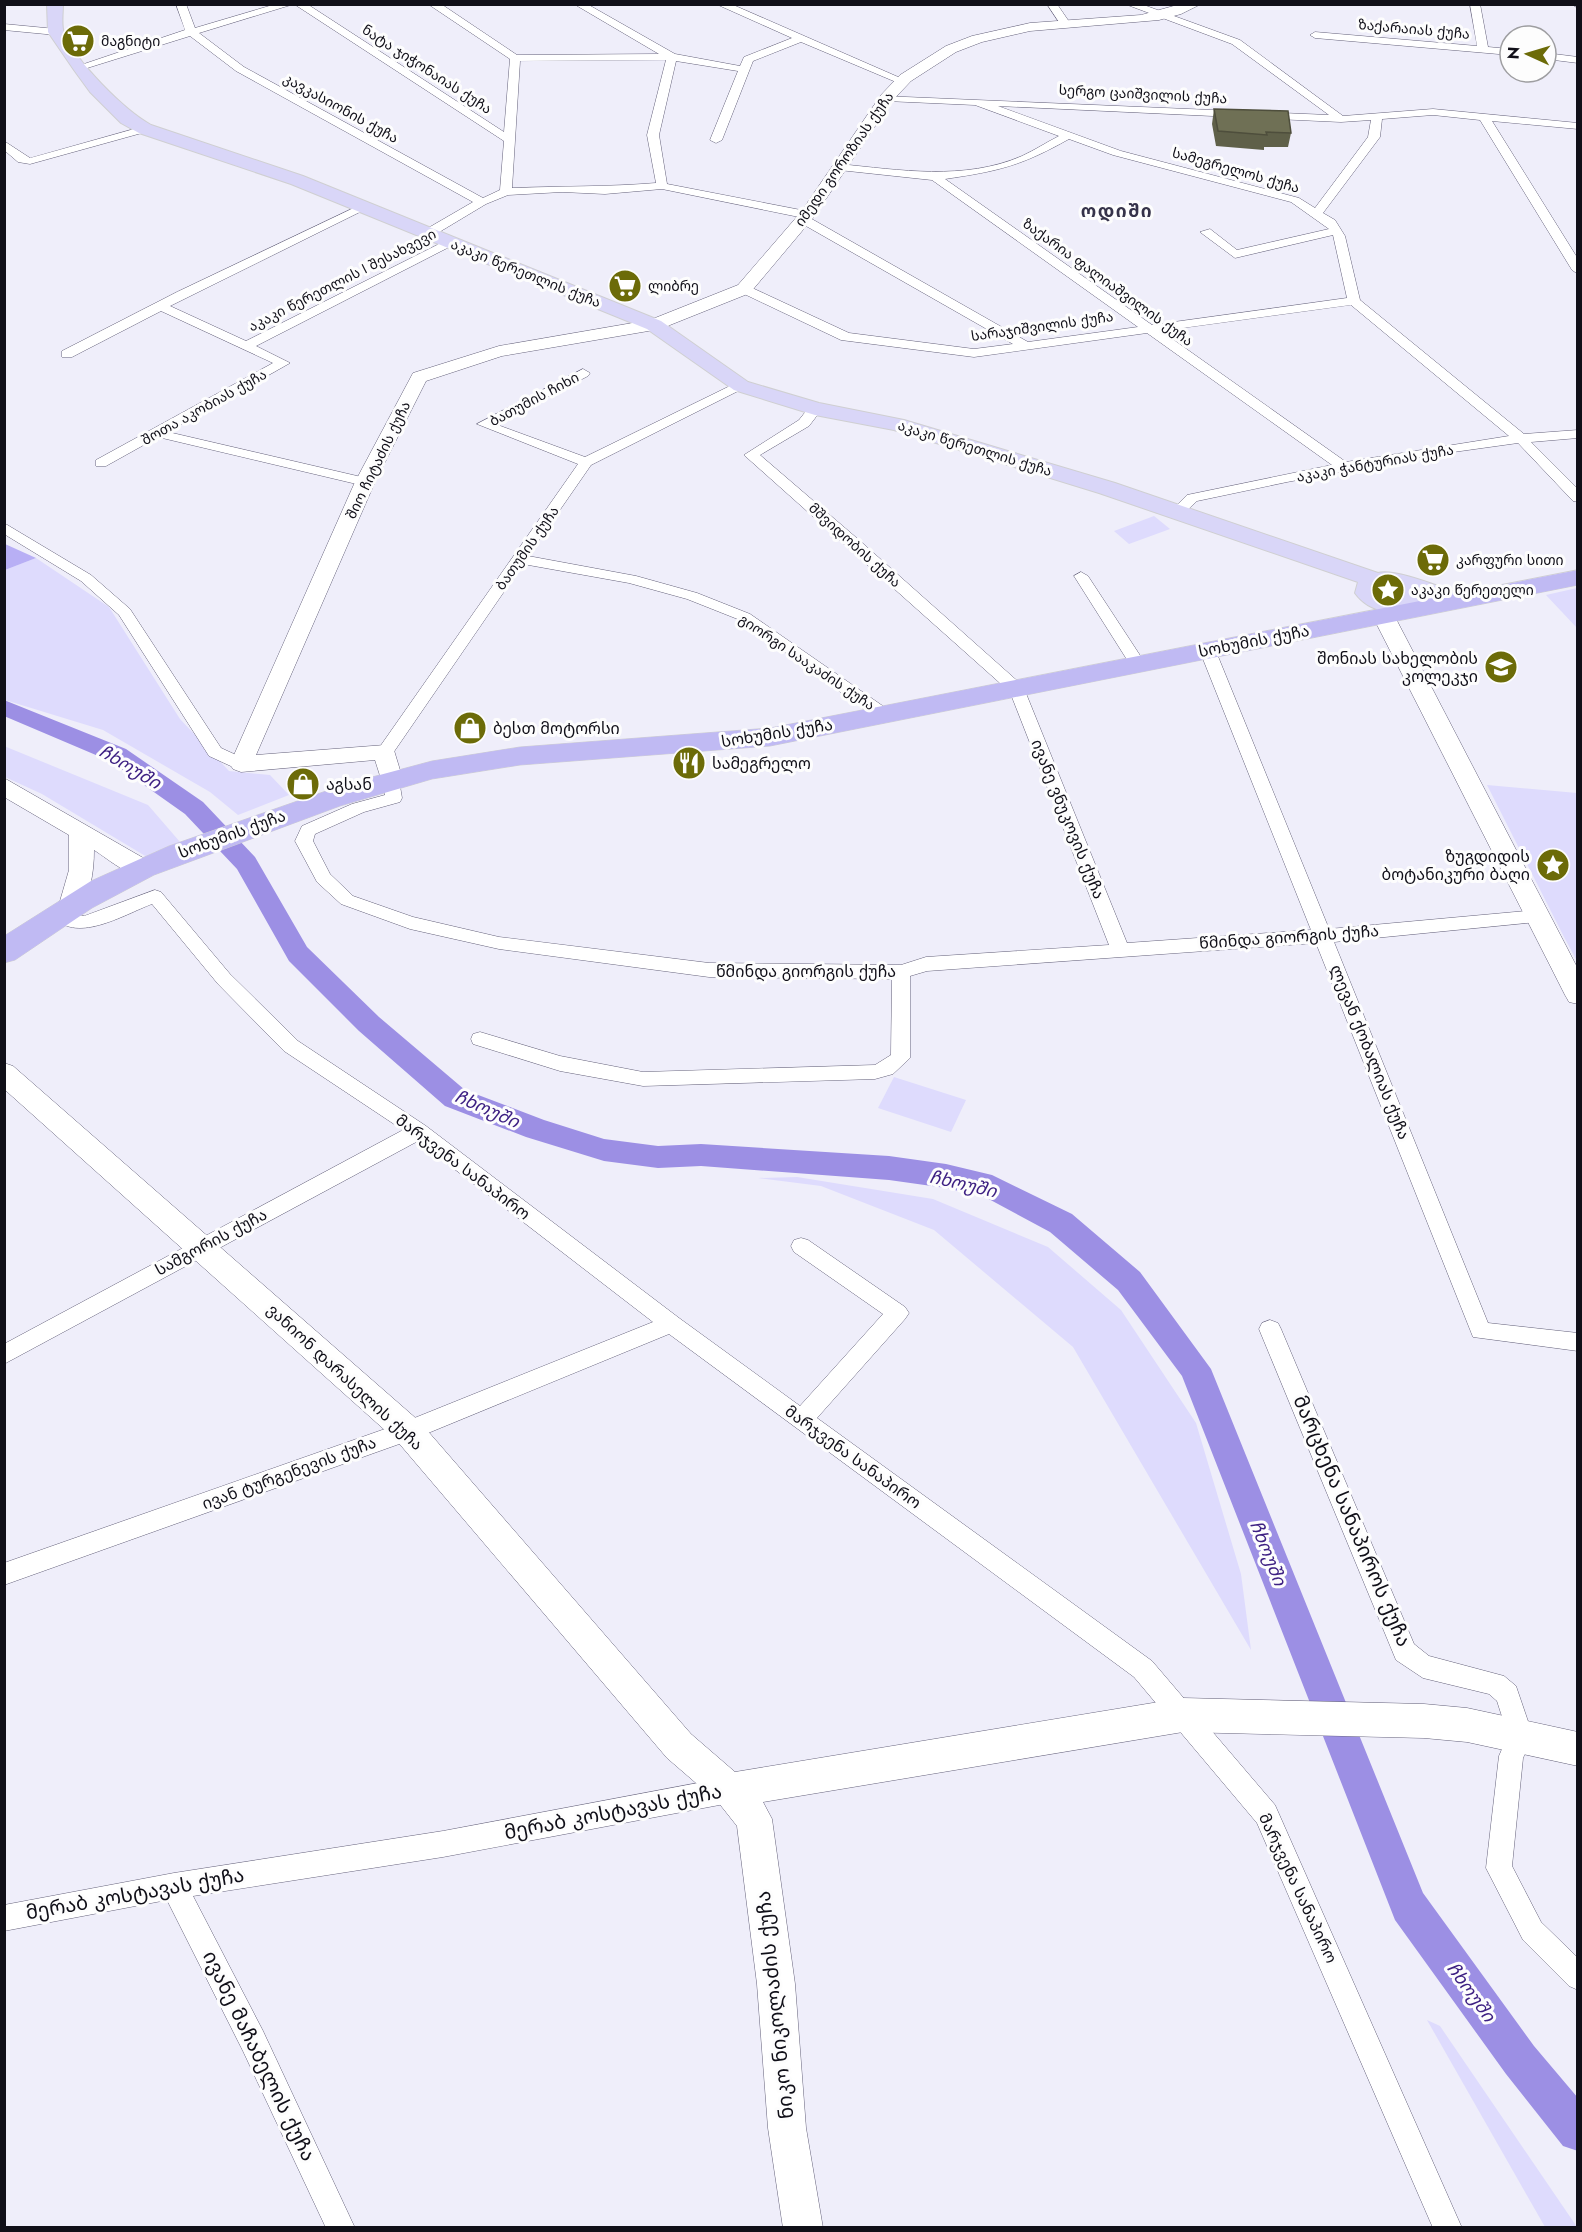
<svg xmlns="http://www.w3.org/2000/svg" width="1582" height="2232" viewBox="0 0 1582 2232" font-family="Jost,'Noto Sans Georgian',sans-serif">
	<rect width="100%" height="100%" fill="#efeefa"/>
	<!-- green -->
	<g fill="#dedbfd">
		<polygon points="1154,516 1170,529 1129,544 1114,531"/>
		<polygon points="36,558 109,607 180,719 229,771 270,775 289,795 238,815 210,792 103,730 5,700 5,570"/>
		<polygon points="1577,588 1578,588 1577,628 1546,595"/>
		<polygon points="4,746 148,805 180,842 147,857 42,794 5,777"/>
		<polygon points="1487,785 1577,793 1577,961 1564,937"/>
		<polygon points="894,1077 966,1100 951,1132 878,1108"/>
		<polygon points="797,1177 933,1199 1048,1247 1121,1310 1196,1423 1241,1574 1251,1650 1073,1347 934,1230 821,1186 758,1178"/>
		<polygon points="1427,2020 1440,2026 1577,2227 1545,2227"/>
	</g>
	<!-- forest -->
	<polygon fill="#b8aff5" points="5,544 36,558 5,570"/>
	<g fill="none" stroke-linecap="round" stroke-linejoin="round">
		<!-- river -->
		<polygon fill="#9c8fe4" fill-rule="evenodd" points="4,700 126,749 203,802 255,857 307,947 379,1017 465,1090 544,1120 604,1139 658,1146 701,1144 889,1156 946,1164 992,1175 1072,1214 1140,1272 1211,1369 1423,1893 1534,2046 1578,2098 1578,2151 1563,2146 1506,2074 1395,1920 1182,1376 1118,1290 1050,1232 985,1197 946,1188 889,1180 701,1166 658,1168 604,1161 526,1137 445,1106 359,1031 289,961 237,869 185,814 110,761 4,716"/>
		<!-- street casing -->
		<g stroke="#65627b" stroke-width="1">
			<g id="street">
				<path d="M176,4H186L195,28L276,4H294L199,33L244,67L483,198L500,190L504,141L294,4H307L504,132L510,59L428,4H441L517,55L659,54L574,4H587L675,54L740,66L744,57L792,38L716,4H731L905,80L896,82L801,42L753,61L722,140L716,143L710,140L738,71L676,61L659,135L667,184L811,212L813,215L810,218L1028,342L1138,327L932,180L839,170L833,167L839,164C900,170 964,181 1022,156C1035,150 1047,142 1059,136L975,105L886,101L882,100V96L1329,115L1232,44L1125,4H1141L1240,40L1343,116L1433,109L1578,123V129L1492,121L1578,259V274L1572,270L1480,120L1433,115L1382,119L1380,137L1323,213L1335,220L1345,236L1360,300L1524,434L1578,430V438L1531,442L1578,489V502L1573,501L1518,443L1432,455L1287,482L1197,501L1183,514H1173L1171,511L1187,495L1332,465L1147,333L974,357L841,340L740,292V286H748L849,333L974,349L1013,344L799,222V217L662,189L605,194L562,192L508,195L486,204L431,237H423V231L473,202L236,71L190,36L84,69L75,67L185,30ZM666,60L647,135L656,183C608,187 560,186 512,188L520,61ZM998,106L1341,122L1371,120L1368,137L1315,208L1299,198L1121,151ZM1069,139L1113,155L1291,202L1329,229L1237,250L1210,229L1200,232L1235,258L1333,235L1347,298L1152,325L945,179C999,171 1021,166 1069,139ZM1351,305L1509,436L1346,462L1161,331Z"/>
				<polygon points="1047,4 1057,4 1070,23 1069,25 1061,25"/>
				<polygon points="1470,4 1480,4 1488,47 1510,49 1510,55 1315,38 1310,35 1315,32 1477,46"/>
				<polygon points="1572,4 1578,4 1578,8"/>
				<polygon points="4,24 56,29 61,32 56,35 4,30"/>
				<polygon points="1546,53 1578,57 1578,63 1546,59"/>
				<polygon points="145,126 149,127 149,131 30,164 18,162 4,150 4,141 30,158"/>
				<polygon points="358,206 368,208 170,306 246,341 447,240 457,243 256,346 290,363 168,432 370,479 370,485 365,486 158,437 106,466 96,466 96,460 273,363 161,311 72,357 62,357 62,351 177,292"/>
				<polygon points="583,369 590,373 588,376 495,424 585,457 736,383 741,382 748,386 591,465 528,556 636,576 697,593 750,614 890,711 892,715 890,719 878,719 740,620 687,599 629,583 523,564 391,756 379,756 377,752 379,748 578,464 477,424"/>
				<polygon points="815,405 822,409 809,426 760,455 859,540 1023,686 1127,943 1311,930 1199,649 1207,644 1215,649 1329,929 1537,910 1543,912 1546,916 1543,920 1537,922 1334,942 1488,1323 1578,1333 1578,1351 1473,1337 1316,943 927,971 910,976 910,1058 893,1074 875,1079 643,1086 560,1071 473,1044 471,1039 473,1034 480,1032 560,1056 643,1072 875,1065 891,1055 892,979 709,977 499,949 410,929 341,904 317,882 295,841 302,826 352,804 385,795 383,780 391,774 399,780 402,798 400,802 364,812 315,834 313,841 330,874 353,896 413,917 499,937 709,963 901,965 926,957 1109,945 1010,692 744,455 799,420 810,406"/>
				<polygon points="4,523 91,575 130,609 221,748 247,760 249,764 247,768 235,768 209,756 119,615 81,581 4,534"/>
				<polygon points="1081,572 1088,576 1147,666 1145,669 1133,669 1131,666 1074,576"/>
				<path d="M155,890L161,892L230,974L298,1041L426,1126L679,1318L800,1406L883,1314L794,1252L791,1246L794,1240L801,1238L808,1240L905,1307L909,1313L905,1319L817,1418L1152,1661L1275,1805L1462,2228H1433L1257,1823L1134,1677L669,1334L416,1438L4,1585V1563L402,1423L653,1322L418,1141L4,1364V1344L403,1130L284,1051L218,984L152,904C125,914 72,947 52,913L55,909L61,907L76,915L84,916Z"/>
				<polygon points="1270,1320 1278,1323 1281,1329 1414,1644 1429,1656 1504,1676 1516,1686 1533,1736 1523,1758 1512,1866 1541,1922 1578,1958 1578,1990 1569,1986 1523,1940 1486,1868 1499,1756 1508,1735 1497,1701 1489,1694 1423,1678 1396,1660 1259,1329 1262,1323"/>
				<polygon points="730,1777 739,1781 743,1790 739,1799 730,1803 443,1857 193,1896 263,2031 355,2228 326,2228 243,2051 167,1900 4,1931 4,1905 174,1873 443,1831"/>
			</g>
		</g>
		<!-- secondary casing -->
		<g stroke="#65627b" stroke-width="1">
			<g id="secondary">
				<polygon points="1181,4 1201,4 1181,14 1159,20 1030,31 982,42 956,52 911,81 892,101 813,218 750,293 660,329 502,356 426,381 375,482 256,755 385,745 393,747 403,780 399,785 391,788 383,785 375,760 241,772 233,769 230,764 355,482 413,373 499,346 650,320 738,285 801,212 881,95 900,75 946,46 972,36 1030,23 1141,15"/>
				<polygon points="1383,609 1390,610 1394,615 1578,969 1578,1004 1569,1002 1565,995 1372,615 1376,610"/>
				<path d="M4,778L152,863L155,869L152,875C132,881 110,860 94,850C94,873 90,895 79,914L70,917L61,914L58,908L69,870V835L4,797Z"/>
				<polygon points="4,1063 13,1066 419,1421 691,1734 735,1772 1183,1698 1424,1704 1467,1708 1578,1732 1578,1766 1467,1742 1424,1738 1183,1732 763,1802 772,1819 795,1984 806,2128 823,2228 783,2228 768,2128 757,1984 737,1826 718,1802 667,1758 397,1441 4,1089"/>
			</g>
		</g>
		<!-- primary casing -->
		<g stroke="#cfcfd1" stroke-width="2">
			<path id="primary" d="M47,4H63C63,13 61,25 64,33C76,62 124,110 151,125L303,176L661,321L748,382L819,403L904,420L1115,483L1378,573C1396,568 1444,589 1464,595L1468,600L1464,605L1456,607L1422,597L1418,605C1397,616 1370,614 1355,593L1358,582L1099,493L894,430L815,415L734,390L647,329L291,184L139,133L121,123L90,92L74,70L48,32ZM1389,586L1399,592V597L1388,598L1379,592L1380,587Z"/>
		</g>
		<!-- highway casing -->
		<g stroke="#cfcfd1" stroke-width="1">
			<polygon id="highway" points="1578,570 1578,585 770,746 520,765 432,779 340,806 154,875 92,908 15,960 4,963 4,936 91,881 169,846 346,784 432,761 520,747 770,728"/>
		</g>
		<!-- street -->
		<use href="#street" fill="#fff" fill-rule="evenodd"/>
		<!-- secondary -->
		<use href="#secondary" fill="#fff" fill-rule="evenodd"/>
		<!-- primary -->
		<use href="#primary" fill="#d9d6f8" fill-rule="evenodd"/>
		<!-- highway -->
		<use href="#highway" fill="#c0baf3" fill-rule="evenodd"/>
	</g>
	<!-- wall -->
	<polygon fill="#5f6049" points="1214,109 1291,133 1288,147 1264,147 1264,150 1216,146 1212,124"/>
	<!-- building -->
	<polygon fill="#6f7055" stroke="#4e4e3c" stroke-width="1.5" points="1214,109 1288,111 1291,133 1266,132 1267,135 1218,131"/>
	<!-- icons -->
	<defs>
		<g id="supermarket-disc" transform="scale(1.725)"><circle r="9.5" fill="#6c6b08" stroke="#fdfdfd"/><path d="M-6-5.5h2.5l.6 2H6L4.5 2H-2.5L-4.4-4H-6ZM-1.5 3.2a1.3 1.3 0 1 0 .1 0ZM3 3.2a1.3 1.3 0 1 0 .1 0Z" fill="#fff"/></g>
		<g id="sight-disc" transform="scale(1.725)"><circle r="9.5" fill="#6c6b08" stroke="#fdfdfd"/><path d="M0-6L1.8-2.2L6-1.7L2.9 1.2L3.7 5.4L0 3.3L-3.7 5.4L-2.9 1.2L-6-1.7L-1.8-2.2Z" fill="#fff"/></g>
		<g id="university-disc" transform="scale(1.725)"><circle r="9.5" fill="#6c6b08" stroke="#fdfdfd"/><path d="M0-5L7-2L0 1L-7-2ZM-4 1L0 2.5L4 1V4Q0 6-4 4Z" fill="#fff"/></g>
		<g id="shop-disc" transform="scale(1.725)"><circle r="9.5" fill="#6c6b08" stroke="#fdfdfd"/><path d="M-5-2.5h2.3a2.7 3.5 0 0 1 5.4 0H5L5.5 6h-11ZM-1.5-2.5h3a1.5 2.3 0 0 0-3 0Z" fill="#fff"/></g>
		<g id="restaurant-disc" transform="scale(1.725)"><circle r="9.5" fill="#6c6b08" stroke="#fdfdfd"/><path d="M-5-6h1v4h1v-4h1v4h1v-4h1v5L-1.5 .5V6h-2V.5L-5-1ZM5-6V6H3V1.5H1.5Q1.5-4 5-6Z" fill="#fff"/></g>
	</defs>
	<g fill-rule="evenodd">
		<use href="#supermarket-disc" x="78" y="41"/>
		<use href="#supermarket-disc" x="625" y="286"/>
		<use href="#supermarket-disc" x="1433" y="560"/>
		<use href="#sight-disc" x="1388" y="590"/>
		<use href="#university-disc" x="1501" y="667"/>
		<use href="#shop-disc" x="470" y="728"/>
		<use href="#restaurant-disc" x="689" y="763"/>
		<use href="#shop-disc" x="303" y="784"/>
		<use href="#sight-disc" x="1553" y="865"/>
	</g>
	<g text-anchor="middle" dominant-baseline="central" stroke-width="6" stroke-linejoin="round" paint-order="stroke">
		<!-- far-street labels -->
		<g font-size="14" fill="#100f18" stroke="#fdfdfd">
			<text transform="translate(1414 29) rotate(5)">ზაქარაიას ქუჩა</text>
			<text transform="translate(427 69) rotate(33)">ნატა ჯიჭონაიას ქუჩა</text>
			<text transform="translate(1143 94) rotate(3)">სერგო ცაიშვილის ქუჩა</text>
			<text transform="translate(341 108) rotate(29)">კავკასიონის ქუჩა</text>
			<text transform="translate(844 159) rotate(-55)">იმედი გოროზიას ქუჩა</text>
			<text transform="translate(1236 170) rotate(16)">სამეგრელოს ქუჩა</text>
			<text transform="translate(526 273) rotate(22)">აკაკი წერეთლის ქუჩა</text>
			<text transform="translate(342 280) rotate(-27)">აკაკი წერეთლის I შესახვევი</text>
			<text transform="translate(1108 282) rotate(36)">ზაქარია ფალიაშვილის ქუჩა</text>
			<text transform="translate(1042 326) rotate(-8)">სარაჯიშვილის ქუჩა</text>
			<text transform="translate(534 399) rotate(-28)">ბათუმის ჩიხი</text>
			<text transform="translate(204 407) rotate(-29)">შოთა აკობიას ქუჩა</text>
			<text transform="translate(975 448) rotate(17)">აკაკი წერეთლის ქუჩა</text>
			<text transform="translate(378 460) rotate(-64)">შიო ჩიტაძის ქუჩა</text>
			<text transform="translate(1375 463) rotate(-10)">აკაკი ჭანტურიას ქუჩა</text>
			<text transform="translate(855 545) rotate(42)">მშვიდობის ქუჩა</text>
			<text transform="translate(527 548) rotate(-55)">ბათუმის ქუჩა</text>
			<text transform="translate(807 662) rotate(34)">გიორგი სააკაძის ქუჩა</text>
		</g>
		<!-- far-poi labels -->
		<g font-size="14" fill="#100f18" stroke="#fdfdfd" text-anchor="start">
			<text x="101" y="41">მაგნიტი</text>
			<text x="648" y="286">ლიბრე</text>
			<text x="1456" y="560">კარფური სითი</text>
			<text x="1411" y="590">აკაკი წერეთელი</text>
		</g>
		<!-- street labels -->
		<g font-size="16" fill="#100f18" stroke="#fdfdfd">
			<text transform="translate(1254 641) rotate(-11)">სოხუმის ქუჩა</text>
			<text transform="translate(777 733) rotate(-9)">სოხუმის ქუჩა</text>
			<text transform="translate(1068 819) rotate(68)">ივანე ვნუკოვის ქუჩა</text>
			<text transform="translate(232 834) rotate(-20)">სოხუმის ქუჩა</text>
			<text transform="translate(1289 937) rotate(-4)">წმინდა გიორგის ქუჩა</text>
			<text x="806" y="971">წმინდა გიორგის ქუჩა</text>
			<text transform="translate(1370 1052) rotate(68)">ლევან ქობალიას ქუჩა</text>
			<text transform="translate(463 1167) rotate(37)">მარჯვენა სანაპირო</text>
			<text transform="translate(211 1242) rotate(-28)">სამგორის ქუჩა</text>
			<text transform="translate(345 1377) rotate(43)">ვანიონ დარასელის ქუჩა</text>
			<text transform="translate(853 1457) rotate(36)">მარჯვენა სანაპირო</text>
			<text transform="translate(289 1473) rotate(-20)">ივან ტურგენევის ქუჩა</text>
			<text transform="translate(1298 1888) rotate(65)">მარჯვენა სანაპირო</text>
		</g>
		<!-- poi labels -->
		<g font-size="16" fill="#100f18" stroke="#fdfdfd" text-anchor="start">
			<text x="1478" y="658" text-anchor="end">შონიას სახელობის<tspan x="1478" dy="18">კოლეკჯი</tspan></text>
			<text x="493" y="728">ბესთ მოტორსი</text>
			<text x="712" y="763">სამეგრელო</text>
			<text x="326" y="784">აგსან</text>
			<text x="1530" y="856" text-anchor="end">ზუგდიდის<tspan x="1530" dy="18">ბოტანიკური ბაღი</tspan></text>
		</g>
		<!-- far-district labels -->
		<g font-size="18" font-weight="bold" letter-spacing="1.5" fill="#36334a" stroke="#fdfdfd">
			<text x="1117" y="211">ოდიში</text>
		</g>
		<!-- water labels -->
		<g font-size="18" font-style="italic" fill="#3e2183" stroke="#fdfdfd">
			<text transform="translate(130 767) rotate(31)">ჩხოუში</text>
			<text transform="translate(487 1109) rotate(24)">ჩხოუში</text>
			<text transform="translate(963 1184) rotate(13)">ჩხოუში</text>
			<text transform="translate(1268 1553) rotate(68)">ჩხოუში</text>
			<text transform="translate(1471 1992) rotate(54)">ჩხოუში</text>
		</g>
		<!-- near-street labels -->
		<g font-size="20" fill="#100f18" stroke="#fdfdfd">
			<text transform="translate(1352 1521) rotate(67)">მარცხენა სანაპიროს ქუჩა</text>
			<text transform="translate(613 1812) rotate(-11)">მერაბ კოსტავას ქუჩა</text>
			<text transform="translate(135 1894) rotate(-10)">მერაბ კოსტავას ქუჩა</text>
			<text transform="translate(775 2005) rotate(-96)">ნიკო ნიკოლაძის ქუჩა</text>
			<text transform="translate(259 2056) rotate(64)">ივანე მაჩაბელის ქუჩა</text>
		</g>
	</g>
	<!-- border -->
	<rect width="1582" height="2232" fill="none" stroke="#100f18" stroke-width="12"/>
	<!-- north arrow -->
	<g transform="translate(1528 54) rotate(274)"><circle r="28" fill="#fdfdfd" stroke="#9e9ea1" stroke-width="1.5"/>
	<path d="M0-4.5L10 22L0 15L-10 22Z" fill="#6c6b08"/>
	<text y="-9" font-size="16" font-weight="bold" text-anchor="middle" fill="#100f18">N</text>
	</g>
</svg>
